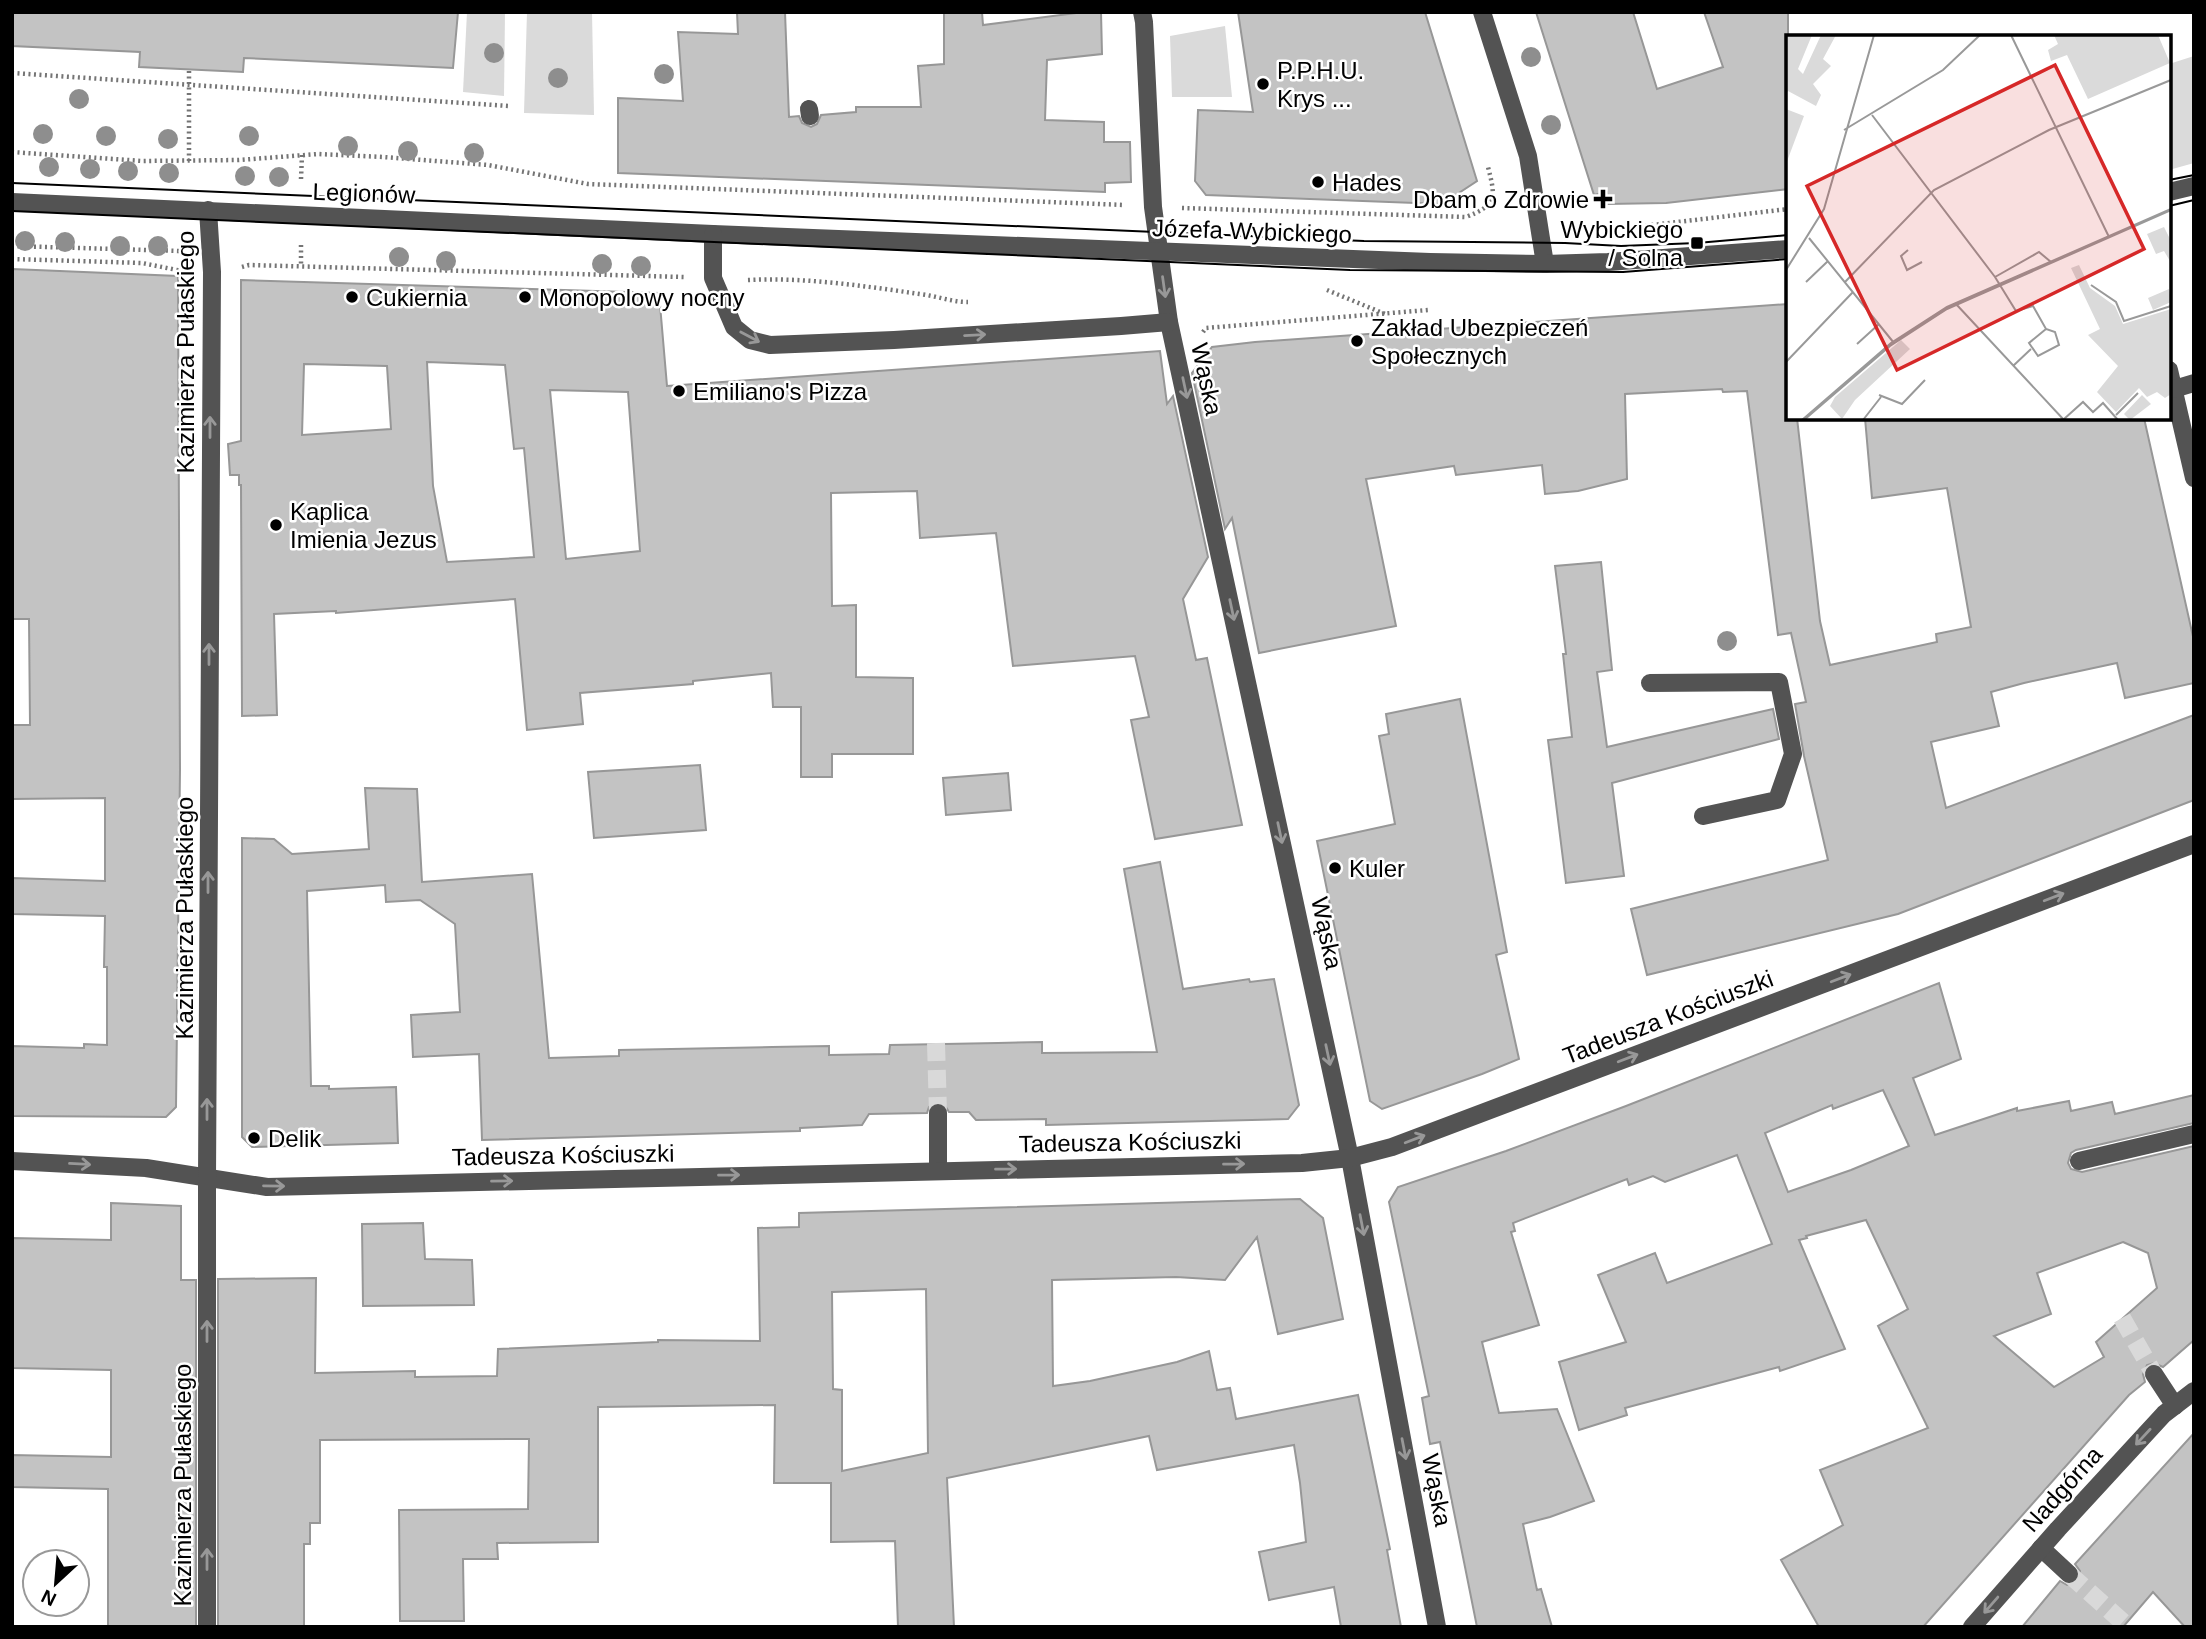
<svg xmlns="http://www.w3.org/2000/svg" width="2206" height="1639" viewBox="0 0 2206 1639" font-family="Arial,sans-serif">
	<rect width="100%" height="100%" fill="#fff"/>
	<!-- green -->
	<g fill="#dadada">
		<polygon points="467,12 505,12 504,96 463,92"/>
		<polygon points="527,12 592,12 594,115 524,113"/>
		<polygon points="1225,26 1232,97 1172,97 1170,36"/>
		<polygon points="2194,56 2194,163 2169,170 2169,64"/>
	</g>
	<!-- building -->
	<g fill="#c3c3c3" stroke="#979797" stroke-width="2" fill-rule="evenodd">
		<polygon points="12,12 458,12 453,68 244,58 243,72 139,67 140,52 12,46"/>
		<polygon points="737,12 785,12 789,117 799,116 802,123 811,127 817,124 821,115 856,112 856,107 921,107 918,66 944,64 944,12 982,12 983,25 1084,12 1101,12 1102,54 1047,60 1045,120 1104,122 1104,142 1130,142 1131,182 1105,183 1105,192 618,173 618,98 683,101 678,32 738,34"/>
		<polygon points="1238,12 1425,12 1477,181 1442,204 1206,195 1195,181 1198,110 1253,112"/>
		<polygon points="1536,12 1633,12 1657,89 1723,67 1704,12 1788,12 1788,189 1666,203 1608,204 1607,192 1594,195"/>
		<polygon points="12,269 178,276 180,770 176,1107 166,1117 12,1116 12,1046 84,1048 84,1044 107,1045 107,967 104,967 105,916 12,914 12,878 105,881 105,798 12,799 12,725 30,725 29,619 12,619"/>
		<path d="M241,280L659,293L667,386L1160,351L1167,404L1173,396L1208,557L1183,599L1196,660L1207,658L1242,825L1155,839L1131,720L1149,717L1135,656L1013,666L996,533L920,538L917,491L831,493L832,606L856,605V677L913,678V754H832V777H801V707H773L771,673L693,681V684L580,693L583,724L527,730L515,599L336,613V611L274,614L277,715L242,716L241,485H239V475H230L228,444L241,441ZM427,362L505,365L514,449L524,448L534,557L447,562L433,486ZM304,364L387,366L391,429L302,435ZM550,390L628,392L640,551L566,559Z"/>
		<polygon points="1788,304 1788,418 1797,418 1820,621 1830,665 1937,642 1936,634 1971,627 1947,488 1872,498 1865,418 2144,418 2194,641 2194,683 2125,698 2117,663 2024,683 1991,692 1999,726 1931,742 1946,808 2194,715 2194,800 1898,914 1647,975 1631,909 1828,860 1804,756 1795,704 1806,702 1791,633 1778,635 1747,391 1723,392 1722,389 1625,394 1627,479 1578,491 1545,494 1542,465 1456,475 1454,466 1366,479 1396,626 1259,653 1232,518 1225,529 1192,373 1212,347 1255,342"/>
		<polygon points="1601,562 1612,670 1597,672 1607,747 1773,709 1779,739 1612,783 1624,876 1566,883 1548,740 1572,737 1563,654 1566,654 1555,566"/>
		<polygon points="1460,699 1507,952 1496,955 1519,1059 1482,1074 1382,1109 1370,1101 1317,841 1395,824 1379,736 1389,734 1386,714"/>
		<polygon points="700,765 706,830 594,838 588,772"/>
		<polygon points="1008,773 1011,810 946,815 943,778"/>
		<polygon points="365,788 417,789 422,882 532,874 549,1058 619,1056 619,1050 772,1047 829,1046 829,1055 889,1054 890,1045 998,1043 1042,1042 1042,1053 1157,1052 1124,869 1160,862 1183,989 1249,979 1250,982 1274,979 1299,1105 1288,1119 1046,1125 1046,1119 976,1120 969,1112 949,1112 944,1104 937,1102 929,1107 927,1113 869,1114 862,1125 800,1128 800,1131 482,1140 479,1054 413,1057 411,1015 460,1012 455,924 420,900 386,902 385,885 307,891 311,1086 329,1086 329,1089 396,1087 398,1143 252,1147 242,1137 242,838 274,839 292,854 369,849"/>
		<path d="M1939,983L1961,1059L1913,1078L1935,1135L2017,1108V1111L2069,1101L2071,1111L2112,1102L2115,1114L2194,1095V1123L2076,1150L2071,1153L2068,1163L2071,1169L2082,1172L2194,1146V1340L2163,1367L2154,1363L2147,1365L2143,1374L2145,1382L2129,1395L1923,1627H1819L1781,1560L1843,1525L1820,1470L1928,1428L1878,1326L1908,1309L1866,1220L1806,1236L1807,1238L1799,1240L1845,1349L1780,1371L1779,1367L1625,1408L1627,1415L1579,1430L1559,1362L1626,1342L1598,1275L1655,1253L1667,1283L1772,1244L1737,1155L1665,1182L1653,1176L1629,1185L1627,1179L1513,1223L1515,1231L1511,1232L1539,1325L1482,1342L1499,1413L1557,1409L1594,1501L1550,1517L1523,1524L1537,1590L1541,1589L1552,1627H1477L1440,1442L1430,1444L1422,1398L1429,1396L1389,1202L1398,1187L1506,1151L1626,1106ZM1883,1090L1909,1146L1851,1170L1788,1192L1765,1133L1832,1105L1833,1109ZM2123,1242L2148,1253L2157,1288L2096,1342L2104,1357L2054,1387L1994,1336L2051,1314L2037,1273Z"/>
		<path d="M1300,1199L1323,1218L1343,1319L1278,1334L1257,1237L1225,1280L1176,1277L1052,1280L1053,1386L1090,1381L1177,1362L1209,1351L1217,1390L1230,1388L1236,1419L1358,1395L1390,1549L1387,1550L1401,1627H1341L1334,1587L1269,1600L1259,1552L1306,1542L1300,1483L1294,1445L1157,1470L1149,1436L947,1478L954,1627H898L895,1541L831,1542V1483H774L775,1405L598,1407V1542L497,1543L498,1559H463L464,1621H400L399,1510L528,1509L529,1439L320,1440V1523H310V1544H304V1627H218V1279L316,1278L315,1373L415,1371V1377L497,1376L498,1349L658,1342V1340L760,1341L758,1228L799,1227V1213ZM926,1289L928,1453L842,1471V1390L833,1389L832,1292Z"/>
		<polygon points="111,1203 181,1206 181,1280 196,1280 196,1627 108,1627 108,1489 12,1487 12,1455 111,1457 111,1370 12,1368 12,1238 111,1240"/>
		<polygon points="423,1223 425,1259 472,1260 474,1305 363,1306 362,1224"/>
		<polygon points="2194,1433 2194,1627 2185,1627 2153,1592 2123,1627 2022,1627 2060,1581 2067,1585 2078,1581 2080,1571 2075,1564"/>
	</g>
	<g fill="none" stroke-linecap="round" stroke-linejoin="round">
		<!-- minor-tunnel -->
		<g stroke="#d9d9d9" stroke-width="18" stroke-dasharray="18 9" stroke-linecap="butt">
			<polyline points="936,1043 938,1113"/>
			<polyline points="2122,1318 2154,1374"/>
			<polyline points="2069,1574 2125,1624"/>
		</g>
		<!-- path -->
		<g stroke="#757575" stroke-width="4.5" stroke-dasharray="2 3.5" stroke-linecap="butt">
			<polyline points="12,73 509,106"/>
			<polyline points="12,152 142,161 239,160 318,154 383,157 488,165 588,184 1125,205"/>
			<polyline points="189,161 189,70"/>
			<polyline points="301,179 302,155"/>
			<path d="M1182,208L1466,217C1497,205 1496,198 1488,167"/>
			<polyline points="1635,227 1788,209"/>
			<polyline points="301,245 301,267"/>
			<polyline points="12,246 181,251"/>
			<polyline points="12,259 142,263 182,271"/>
			<polyline points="242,267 249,265 684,277"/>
			<path d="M748,280C804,277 864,286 920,294C937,296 951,302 968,302"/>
			<polyline points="1327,290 1385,314"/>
			<polyline points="1203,332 1206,328 1428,310"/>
		</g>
		<!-- minor -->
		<g stroke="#535353" stroke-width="18">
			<polyline points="1142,12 1144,22 1153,207 1169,322 1350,1158 1437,1627"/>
			<polyline points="1482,12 1528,156 1545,264"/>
			<polyline points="809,109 810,116"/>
			<polyline points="2169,192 2194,186"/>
			<polyline points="12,202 713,234 1430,262 1545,264 1608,262 1788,249"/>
			<polyline points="713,234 713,278 734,327 750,340 770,345 894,340 1121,326 1169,322"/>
			<polyline points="2169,370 2194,478"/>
			<polyline points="2174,389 2194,383"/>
			<polyline points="1650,683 1779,682 1793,754 1777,800 1703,816"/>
			<polyline points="938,1113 938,1170"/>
			<polyline points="12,1161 146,1168 267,1187 1302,1163 1350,1158 1392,1147 2194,844"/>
			<polyline points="2079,1161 2194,1134"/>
			<polyline points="2154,1374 2175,1406"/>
			<polyline points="2041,1548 2069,1574"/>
			<polyline points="207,1627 207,1178 212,272 208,210"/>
			<polyline points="1972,1627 2058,1529 2164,1414 2194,1391"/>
		</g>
		<!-- tram -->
		<g stroke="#000" stroke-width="2">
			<polyline points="2169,180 2194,175"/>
			<polyline points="12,183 1364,241 1565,243 1621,246 1697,243 1788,235"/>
			<polyline points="2169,206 2194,200"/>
			<polyline points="12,211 1350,270 1623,272 1788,259"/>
		</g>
	</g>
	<!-- trees -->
	<g fill="#8e8e8e">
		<circle cx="494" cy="53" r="10"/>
		<circle cx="1531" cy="57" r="10"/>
		<circle cx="664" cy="74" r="10"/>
		<circle cx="558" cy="78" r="10"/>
		<circle cx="79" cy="99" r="10"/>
		<circle cx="1551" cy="125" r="10"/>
		<circle cx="43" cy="134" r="10"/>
		<circle cx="106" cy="136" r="10"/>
		<circle cx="249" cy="136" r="10"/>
		<circle cx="168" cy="139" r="10"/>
		<circle cx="348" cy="146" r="10"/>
		<circle cx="408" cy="151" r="10"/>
		<circle cx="474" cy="153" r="10"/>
		<circle cx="49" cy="167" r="10"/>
		<circle cx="90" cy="169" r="10"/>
		<circle cx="128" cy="171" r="10"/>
		<circle cx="169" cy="173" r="10"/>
		<circle cx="245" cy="176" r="10"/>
		<circle cx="279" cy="177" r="10"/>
		<circle cx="25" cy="241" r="10"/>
		<circle cx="65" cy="242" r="10"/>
		<circle cx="120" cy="246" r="10"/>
		<circle cx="158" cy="246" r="10"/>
		<circle cx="399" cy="257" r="10"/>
		<circle cx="446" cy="261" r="10"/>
		<circle cx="602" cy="264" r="10"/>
		<circle cx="641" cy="266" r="10"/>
		<circle cx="1727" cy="641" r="10"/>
	</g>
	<!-- one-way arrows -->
	<defs><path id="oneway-shaft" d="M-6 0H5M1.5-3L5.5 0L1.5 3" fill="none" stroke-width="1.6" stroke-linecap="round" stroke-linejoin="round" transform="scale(1.75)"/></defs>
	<g stroke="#989898">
		<use href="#oneway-shaft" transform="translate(1164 287) rotate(82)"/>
		<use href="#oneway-shaft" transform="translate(975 335) rotate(-3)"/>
		<use href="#oneway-shaft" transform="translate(750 337) rotate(28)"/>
		<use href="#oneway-shaft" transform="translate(1185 388) rotate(78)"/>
		<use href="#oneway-shaft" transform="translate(210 427) rotate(-90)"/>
		<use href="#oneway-shaft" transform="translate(1232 610) rotate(78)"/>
		<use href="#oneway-shaft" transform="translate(209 654) rotate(-90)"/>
		<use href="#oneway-shaft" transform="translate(1280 833) rotate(78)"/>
		<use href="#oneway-shaft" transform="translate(208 882) rotate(-90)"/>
		<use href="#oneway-shaft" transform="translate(2054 897) rotate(-21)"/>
		<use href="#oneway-shaft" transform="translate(1841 978) rotate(-21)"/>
		<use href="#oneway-shaft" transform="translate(1328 1055) rotate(78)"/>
		<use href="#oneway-shaft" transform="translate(1628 1058) rotate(-21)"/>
		<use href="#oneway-shaft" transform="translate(207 1109) rotate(-90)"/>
		<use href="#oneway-shaft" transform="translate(1415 1139) rotate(-21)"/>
		<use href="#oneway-shaft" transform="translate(80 1164) rotate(3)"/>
		<use href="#oneway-shaft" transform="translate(1234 1164) rotate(-1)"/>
		<use href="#oneway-shaft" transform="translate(1006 1169) rotate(-1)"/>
		<use href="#oneway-shaft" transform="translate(729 1175) rotate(-1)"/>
		<use href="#oneway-shaft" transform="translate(502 1181) rotate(-1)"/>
		<use href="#oneway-shaft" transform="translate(274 1186) rotate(1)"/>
		<use href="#oneway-shaft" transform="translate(1362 1225) rotate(79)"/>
		<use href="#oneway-shaft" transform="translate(207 1331) rotate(-90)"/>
		<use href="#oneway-shaft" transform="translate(2143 1437) rotate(133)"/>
		<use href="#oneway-shaft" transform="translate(1404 1449) rotate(79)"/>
		<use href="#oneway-shaft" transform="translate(207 1559) rotate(-90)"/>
		<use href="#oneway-shaft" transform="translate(1991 1605) rotate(131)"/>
	</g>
	<!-- markers -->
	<g fill="#000" stroke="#fff" stroke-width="2.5">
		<circle cx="1263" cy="84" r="7"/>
		<circle cx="1318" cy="182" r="7"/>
		<path d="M1599.5 188.5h7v7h7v7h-7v7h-7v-7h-7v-7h7z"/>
		<rect x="1690" y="236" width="14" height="14" rx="3.5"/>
		<circle cx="352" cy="297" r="7"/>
		<circle cx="525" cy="297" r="7"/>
		<circle cx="1357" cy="341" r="7"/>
		<circle cx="679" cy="391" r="7"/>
		<circle cx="276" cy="525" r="7"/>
		<circle cx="1335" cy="868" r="7"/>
		<circle cx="254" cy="1138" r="7"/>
	</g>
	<g text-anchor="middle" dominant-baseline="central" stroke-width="5" stroke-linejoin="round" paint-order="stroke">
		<!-- poi labels -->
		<g font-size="24" fill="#000" stroke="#fff" text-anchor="start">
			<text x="1277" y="70">P.P.H.U.<tspan x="1277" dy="28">Krys ...</tspan></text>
			<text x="1332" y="182">Hades</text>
			<text x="1589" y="199" text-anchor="end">Dbam o Zdrowie</text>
			<text x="1683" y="229" text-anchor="end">Wybickiego<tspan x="1683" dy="28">/ Solna</tspan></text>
			<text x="366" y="297">Cukiernia</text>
			<text x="539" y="297">Monopolowy nocny</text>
			<text x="1371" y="327">Zakład Ubezpieczeń<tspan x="1371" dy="28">Społecznych</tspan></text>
			<text x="693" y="391">Emiliano's Pizza</text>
			<text x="290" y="511">Kaplica<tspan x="290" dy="28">Imienia Jezus</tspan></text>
			<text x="1349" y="868">Kuler</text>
			<text x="268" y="1138">Delik</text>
		</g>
		<!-- street labels -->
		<g font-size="24" fill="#000" stroke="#fff">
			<text transform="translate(364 193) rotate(2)">Legionów</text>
			<text transform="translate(1252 231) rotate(2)">Józefa Wybickiego</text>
			<text transform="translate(185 352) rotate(-90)">Kazimierza Pułaskiego</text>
			<text transform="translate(1207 379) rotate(78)">Wąska</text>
			<text transform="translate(184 918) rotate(-90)">Kazimierza Pułaskiego</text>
			<text transform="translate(1327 933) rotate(78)">Wąska</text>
			<text transform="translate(1668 1017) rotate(-21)">Tadeusza Kościuszki</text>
			<text transform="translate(1130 1142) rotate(-1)">Tadeusza Kościuszki</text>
			<text transform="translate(563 1155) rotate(-1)">Tadeusza Kościuszki</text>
			<text transform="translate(182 1485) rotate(-90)">Kazimierza Pułaskiego</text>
			<text transform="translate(2062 1489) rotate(-48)">Nadgórna</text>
			<text transform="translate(1437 1490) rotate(79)">Wąska</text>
		</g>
	</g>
	<!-- overview -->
	<g transform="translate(1786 35)">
		<rect width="385" height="385" fill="#fff"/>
		<path d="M0,0H26L12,34L17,39L35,0H50L37,24L45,31L27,49L35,60L30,71L2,56L0,59ZM268,0H372L384,28L302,64L281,20L265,26L262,15L272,9ZM0,74L18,81L0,129ZM378,192L385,206L384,226L378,216L370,219L361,199ZM293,230L304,253L329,271L337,289L385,274V359L379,363L371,357L361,362L353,353L330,377L311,357L332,331L302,300L314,294L285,233ZM383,254L385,267L367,275L362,263ZM115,305L124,314L69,365L56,384L44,371L49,362ZM356,360L365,369L344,385L338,379Z" fill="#dadada"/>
		<path fill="none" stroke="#999" stroke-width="2" d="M225,0L323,202M86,80L209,242L230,276L247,271L260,294L269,297L273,310L252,321L243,308L260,294M58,95L157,35L194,0M23,203L108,308M122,215L115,221L121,235L136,227M0,235L38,174L88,0M209,242L253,217L265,227M20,247L42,226M59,247L148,155L263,95L385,45M305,250L330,267L338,286L385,271M170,269L278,385M71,309L93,289M0,327L67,257M227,331L245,314M93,360L116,369L139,345M330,380L352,358M278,384L297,367L307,377L317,368L332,385M16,385L105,308L161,272L385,174M18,385L104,311L161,274L385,175M77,385L95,362"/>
		<path fill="#d62828" fill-opacity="0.15" stroke="#d62828" stroke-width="3.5" d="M269,30L358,214L111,335L21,151Z"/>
		<rect width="385" height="385" fill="none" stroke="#000" stroke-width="3.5"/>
	</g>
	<!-- border -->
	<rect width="2206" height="1639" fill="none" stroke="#000000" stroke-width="28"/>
	<!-- north arrow -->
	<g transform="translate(56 1583) rotate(206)"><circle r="33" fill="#ffffff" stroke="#999999" stroke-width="2"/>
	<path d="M0-5L12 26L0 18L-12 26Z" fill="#000000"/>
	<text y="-10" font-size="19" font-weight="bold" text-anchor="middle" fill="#000000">N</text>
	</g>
</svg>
